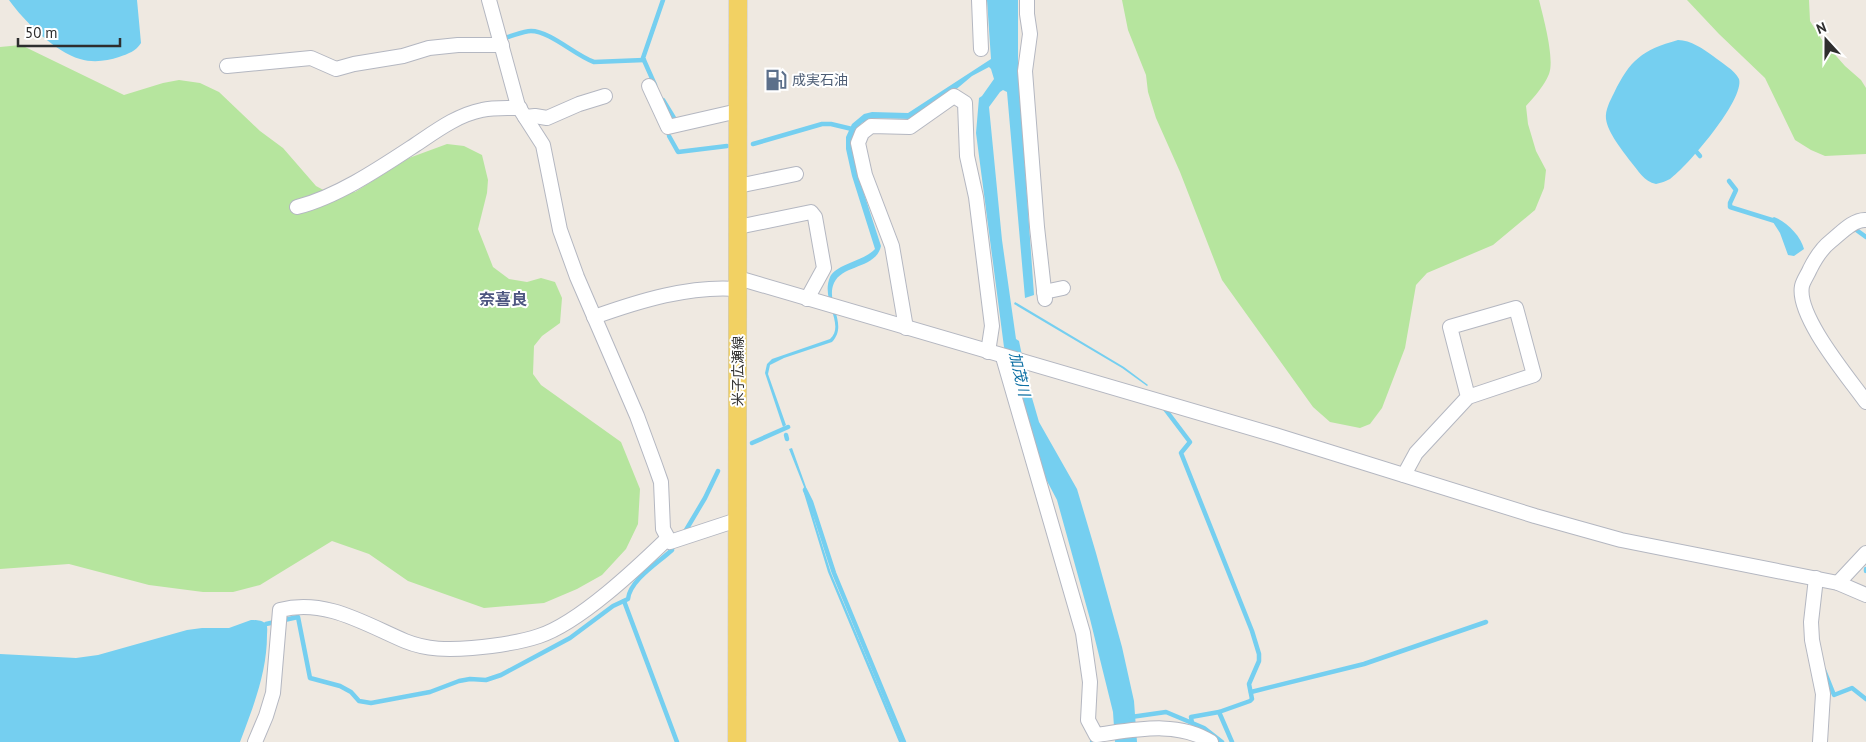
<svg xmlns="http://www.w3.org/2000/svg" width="1866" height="742" viewBox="0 0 1866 742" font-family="'PT Sans','Noto Sans JP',sans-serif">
	<rect width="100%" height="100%" fill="#efe9e1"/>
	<!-- green -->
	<g fill="#b6e59e">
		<path d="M1122,0H1539C1543,16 1555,59 1549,74C1544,86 1535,96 1526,106L1528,124L1536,151L1546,170L1544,188L1535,210L1493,245L1427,273L1416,285L1405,348L1382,408L1370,424L1360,428L1330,422L1313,407L1222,280L1180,172L1156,118L1148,92L1146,75L1128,30Z"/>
		<polygon points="1687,0 1809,0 1810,21 1822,40 1845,66 1861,80 1866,88 1866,154 1825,156 1811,150 1795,140 1765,78 1719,34"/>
		<polygon points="21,45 124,95 163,83 179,80 200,83 219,92 260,131 283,148 316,186 329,193 355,192 409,158 447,144 464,146 482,155 488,180 487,193 478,229 493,267 509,279 527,282 541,278 555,282 562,298 560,323 542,336 534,346 533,374 541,385 621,442 640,489 638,524 626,549 602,575 577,589 544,603 484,608 408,581 369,554 332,541 260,585 233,592 203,592 149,585 69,564 0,569 0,47"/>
	</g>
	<!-- water -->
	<g fill="#75cff0">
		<path d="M9,0H137L141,43C136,51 128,54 119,57C107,61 93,63 80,59C55,52 24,21 9,0Z"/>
		<path d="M987,0H1018V68L1034,295L1025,298L1007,92L1003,90L1000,92L989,107L1002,240L1016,339L1019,341L1028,384L1039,422L1077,489L1096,553L1122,647L1134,701L1137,742H1115L1113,712L1090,619L1057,500L1037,462L1004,347L976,133L979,98L982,96L994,79L991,69L989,67L972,76L947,97L910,119L872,118L862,123L857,128L852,138V149L857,172L881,246C876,269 843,264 834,283C825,303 849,324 832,342L784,358L770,365L768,374L786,425L783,427L765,373L767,364L772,359L830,339C846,325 820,300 830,277C836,264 864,261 875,249L852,176L846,149V137L852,124L864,114L872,112L908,113L991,59Z"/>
		<path d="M1678,40C1691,40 1703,49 1713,56C1720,62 1735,70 1739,79C1745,99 1687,167 1670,179C1666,181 1661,183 1656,184C1644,182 1638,170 1631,162C1622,150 1608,133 1606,119C1605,110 1610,101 1614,93C1630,60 1642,50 1678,40Z"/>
		<path d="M1774,217C1786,221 1801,236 1804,249L1794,256L1788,255L1780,233L1771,219Z"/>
		<polygon points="1015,302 1124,367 1148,385 1147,386 1122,368 1014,304"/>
		<polygon points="792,448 806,487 815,522 831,573 902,742 899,742 828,572 803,490 804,487 789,449"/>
		<path d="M251,620C256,620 262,620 266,624C268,627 267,632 267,635C267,673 253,707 240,742H0V654L76,658L98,655L187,630L202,628H229Z"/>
	</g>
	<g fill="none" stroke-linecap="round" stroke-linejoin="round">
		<!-- stream -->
		<g stroke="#75cff0" stroke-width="4.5">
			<path d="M508,37C515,35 524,31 531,31C550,31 576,56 594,62L644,60"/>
			<polyline points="655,85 643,58 663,0"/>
			<polyline points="663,100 674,118"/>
			<polyline points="669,136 678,152 727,146"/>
			<polyline points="753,144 822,124 831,124 852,129"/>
			<polyline points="1694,149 1700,156"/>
			<polyline points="1729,181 1736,190 1730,203 1730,207 1775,221"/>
			<polyline points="1855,229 1866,237"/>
			<polyline points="1165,409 1190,442 1181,453 1252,631 1259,654 1259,661 1249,684 1252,699 1250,701 1219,712 1191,717 1192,723"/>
			<polyline points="786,435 787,439"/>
			<polyline points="752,443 788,427"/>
			<polyline points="805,490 811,502 834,573 904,742"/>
			<polyline points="686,530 705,498 718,471"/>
			<polyline points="1866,569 1866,571"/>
			<polyline points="624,601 677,742"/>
			<path d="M263,627L266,624L298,617L310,678L340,686L351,692L359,701L371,703L430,692L459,681L470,679L486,680L501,675L570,638L613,606L628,599C630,580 658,563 672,550"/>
			<polyline points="1824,670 1834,695 1852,688 1866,699"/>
			<polyline points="1251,692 1364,664 1486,622"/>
			<polyline points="1219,712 1232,742"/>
			<polyline points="1131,717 1166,712 1204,728 1222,742"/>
			<polyline points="1092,742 1094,742"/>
		</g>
		<!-- minor casing -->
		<g stroke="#b4b7c1" stroke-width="16">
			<g id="minor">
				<polyline points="489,0 518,106 543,145 560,230 577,277 637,416 655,465 661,482 663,529 670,542 737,520"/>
				<polyline points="979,0 981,49"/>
				<polyline points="1027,0 1027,14 1030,34 1025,71 1037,227 1045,299"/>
				<polyline points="227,66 311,58 336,69 354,64 403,56 429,48 458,45 502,45"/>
				<polyline points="649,86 668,127 738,111"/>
				<polyline points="525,117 535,116 547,118 579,104 605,96"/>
				<polyline points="738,186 796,174"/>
				<path d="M297,207C337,197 380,168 415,145C436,131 457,115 482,110C494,107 507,108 520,108"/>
				<path d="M1866,220C1853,219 1840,234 1831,241C1822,248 1815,259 1810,269C1808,274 1803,281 1802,286C1796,316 1849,378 1866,402"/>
				<polyline points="738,227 811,212 815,217 824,268 807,299"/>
				<polyline points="738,278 1275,435 1535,516 1621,540 1838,583 1866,595"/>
				<polyline points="1044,292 1063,288"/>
				<path d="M594,317C639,301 690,285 738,289"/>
				<polyline points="906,328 892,246 865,175 858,143 862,133 871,126 910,127 954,96 965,103 967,156 976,197 992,326 988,352"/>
				<path d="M1003,357L1083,633L1090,682L1088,720L1096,735C1134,730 1177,720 1211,742"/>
				<polyline points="1404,475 1416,453 1468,397 1534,375 1516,308 1450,327 1468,397"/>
				<polyline points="1816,578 1811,622 1812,640 1823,694 1820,742"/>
				<polyline points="1838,583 1866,553"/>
				<path d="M255,742L266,716L273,693L280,610C325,598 365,624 405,641C427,650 449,650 472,648C494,646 518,643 539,636C579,623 637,568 668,538"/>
			</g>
		</g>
		<!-- major casing -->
		<g stroke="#c9c9c9" stroke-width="19">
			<polyline id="major" points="737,742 738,0"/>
		</g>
		<!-- minor -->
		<use href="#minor" stroke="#fff" stroke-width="14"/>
		<!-- major -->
		<use href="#major" stroke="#f2d163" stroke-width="18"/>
	</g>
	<!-- icons -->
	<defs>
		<g id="fuel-bare" transform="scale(1.725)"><path d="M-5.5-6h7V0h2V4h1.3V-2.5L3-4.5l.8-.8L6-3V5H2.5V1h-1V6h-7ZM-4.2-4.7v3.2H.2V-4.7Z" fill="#5c6f8a" stroke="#fff" stroke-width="2.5" paint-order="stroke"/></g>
	</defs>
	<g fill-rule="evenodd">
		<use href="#fuel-bare" x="776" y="80"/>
	</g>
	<g text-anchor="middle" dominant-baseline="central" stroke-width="4" stroke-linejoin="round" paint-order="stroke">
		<!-- service labels -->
		<g font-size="14" fill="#4e5e75" stroke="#fff" text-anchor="start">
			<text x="792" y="80">成実石油</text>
		</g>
		<!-- street labels -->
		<g font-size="14" fill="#2e2e2e" stroke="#fff">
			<text transform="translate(738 371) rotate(-90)">米子広瀬線</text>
		</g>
		<!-- water labels -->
		<g font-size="15" font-style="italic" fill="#0d6fa3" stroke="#fff">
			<text transform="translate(1020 374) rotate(77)">加茂川</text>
		</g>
		<!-- quarter labels -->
		<g font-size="16" font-weight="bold" fill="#4d5680" stroke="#fff">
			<text x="503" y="299">奈喜良</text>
		</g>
	</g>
	<!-- north arrow -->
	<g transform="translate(1826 40) rotate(339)" stroke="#ffffff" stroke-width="4" paint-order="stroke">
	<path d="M0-4L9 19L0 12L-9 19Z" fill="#2e2e2e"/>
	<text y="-8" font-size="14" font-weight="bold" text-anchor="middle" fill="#2e2e2e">N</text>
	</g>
	<!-- scale -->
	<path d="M18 38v8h102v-8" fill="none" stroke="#2e2e2e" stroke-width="2.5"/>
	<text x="25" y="38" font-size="15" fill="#2e2e2e" stroke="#ffffff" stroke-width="4" paint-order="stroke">50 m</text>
</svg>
